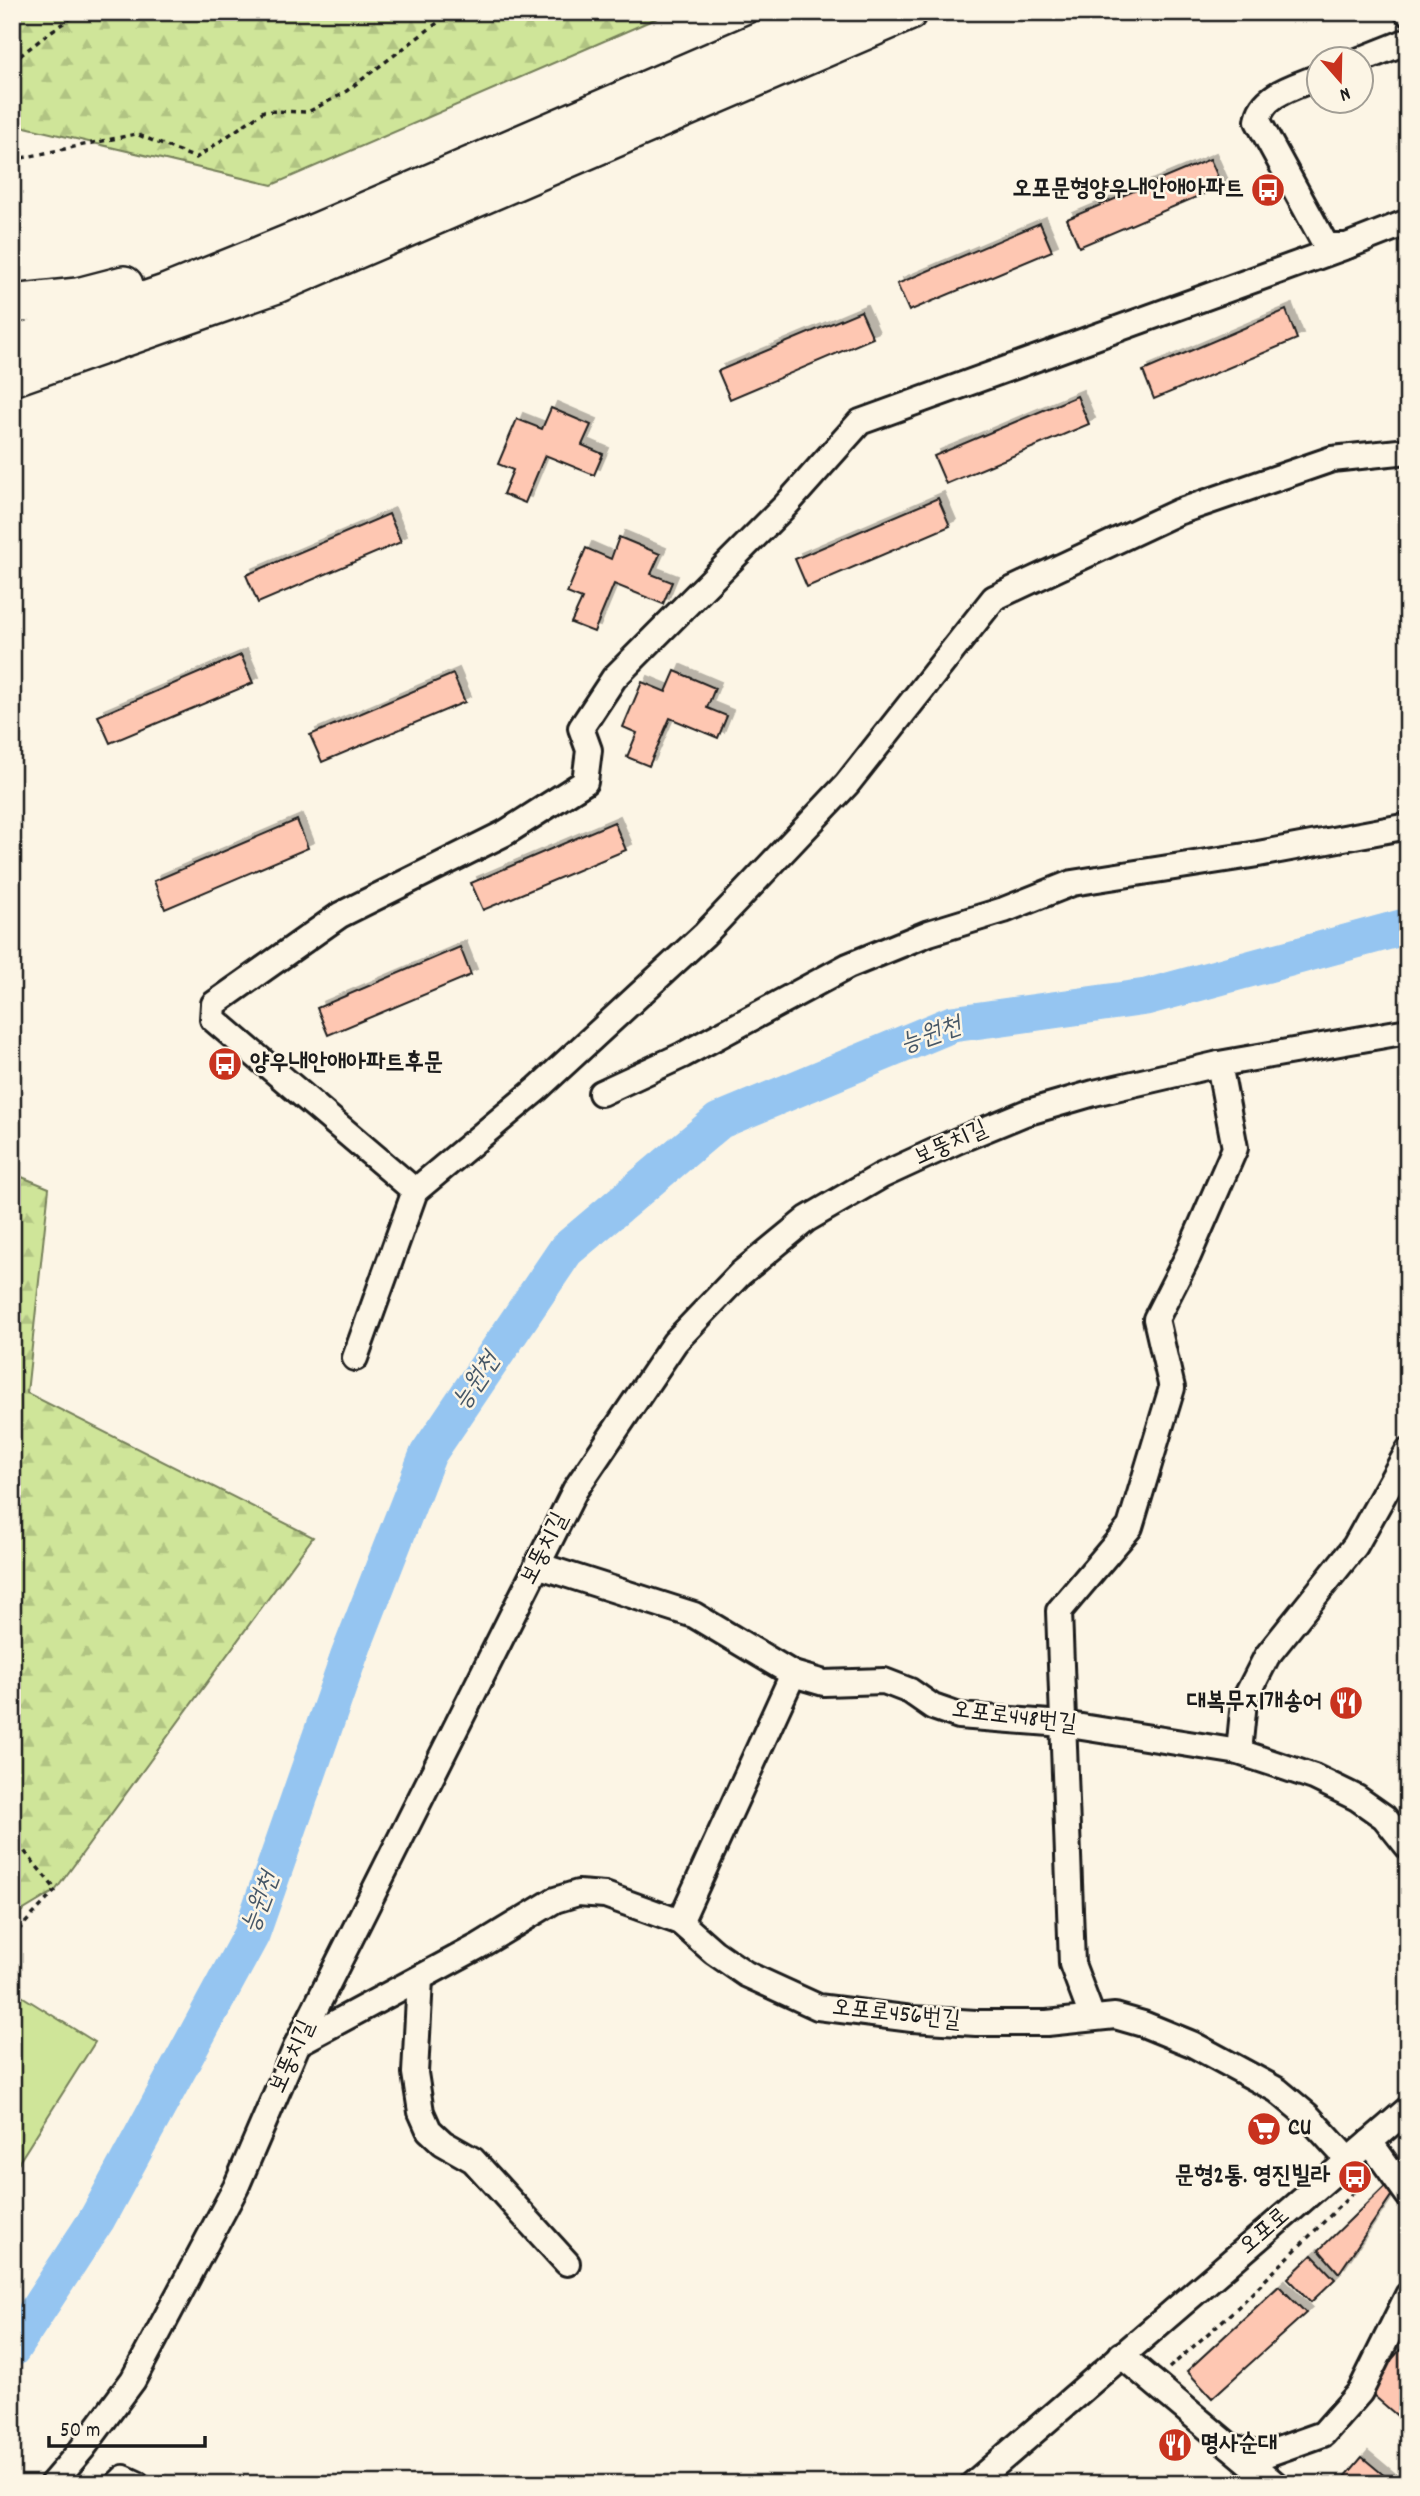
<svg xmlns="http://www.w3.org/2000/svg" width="1420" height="2496" viewBox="0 0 1420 2496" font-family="Dekko,'Poor Story',sans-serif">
	<defs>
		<pattern id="forest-firs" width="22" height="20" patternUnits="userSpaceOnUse" patternTransform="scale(1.75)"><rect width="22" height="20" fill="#cfe599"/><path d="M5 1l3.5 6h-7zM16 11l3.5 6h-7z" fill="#b1c483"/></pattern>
		<filter id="shadow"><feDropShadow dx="6" dy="-6" stdDeviation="0" flood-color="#0004"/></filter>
	</defs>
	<rect width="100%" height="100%" fill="#fcf5e5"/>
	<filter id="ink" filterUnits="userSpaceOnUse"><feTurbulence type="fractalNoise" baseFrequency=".0143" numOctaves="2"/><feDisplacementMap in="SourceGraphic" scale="14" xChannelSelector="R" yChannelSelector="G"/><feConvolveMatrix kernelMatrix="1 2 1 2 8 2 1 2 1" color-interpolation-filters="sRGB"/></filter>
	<g filter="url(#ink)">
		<!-- green -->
		<polygon fill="#cfe599" stroke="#76805a" stroke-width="2" points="12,1990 95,2042 12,2173"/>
		<!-- forest -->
		<g fill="url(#forest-firs)" stroke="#76805a" stroke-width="2">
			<polygon points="12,12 671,12 272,185 12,124"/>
			<polygon points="12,1173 49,1188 27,1393 313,1537 55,1891 12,1917"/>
		</g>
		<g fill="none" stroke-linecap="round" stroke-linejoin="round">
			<!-- river -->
			<polyline stroke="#95c5f1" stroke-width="37" points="12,2349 97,2219 251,1935 349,1656 428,1454 566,1250 719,1121 952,1024 1146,997 1408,926"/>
		</g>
		<!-- building -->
		<g fill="#fec7b2" stroke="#1c1c1c" stroke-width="2" filter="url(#shadow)">
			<polygon points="1210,159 1222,186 1079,247 1067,219"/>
			<polygon points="1040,223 1052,251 909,311 897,284"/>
			<polygon points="1286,310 1297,339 1154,399 1143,371"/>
			<polygon points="861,311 873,338 730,399 718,371"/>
			<polygon points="1077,396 1089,424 946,484 934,456"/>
			<polygon points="551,408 591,425 582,445 603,454 594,475 545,455 525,503 503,494 513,470 498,464 517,419 542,429"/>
			<polygon points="938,498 950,526 807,587 795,559"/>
			<polygon points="389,514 401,542 258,603 246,575"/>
			<polygon points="619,537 660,554 651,574 672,582 663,604 614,584 594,632 571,623 582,599 567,593 586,548 611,559"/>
			<polygon points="241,655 253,683 110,743 98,716"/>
			<polygon points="675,671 715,688 707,708 727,716 718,738 670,718 649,766 627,757 637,733 623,727 642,682 666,692"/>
			<polygon points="453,674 465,702 322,762 310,735"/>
			<polygon points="297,820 308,848 165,909 154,881"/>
			<polygon points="614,822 626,850 483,910 471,883"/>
			<polygon points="460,947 471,975 328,1035 317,1008"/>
			<polygon points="1386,2185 1393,2193 1339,2273 1319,2250"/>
			<polygon points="1312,2255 1335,2279 1311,2302 1288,2278"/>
			<polygon points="1279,2286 1306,2313 1212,2398 1187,2371"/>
			<polygon points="1400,2350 1408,2357 1408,2425 1366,2389"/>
			<polygon points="1362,2457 1392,2482 1390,2484 1339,2484"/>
		</g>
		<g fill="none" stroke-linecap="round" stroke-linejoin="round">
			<!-- minor casing -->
			<g stroke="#1c1c1c" stroke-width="30">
				<g id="minor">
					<polyline points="1407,12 1408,13"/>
					<polyline points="1360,60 1408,41"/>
					<path d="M1318,77C1297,86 1261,94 1258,121L1324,242L1328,246H1347L1408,222"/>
					<polyline points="601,1093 683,1055 848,966 929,933 1004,910 1072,883 1258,854 1408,826"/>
					<polyline points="415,1191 213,1019 214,1004 340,915 505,833 585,782 589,750 581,728 614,678 786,505 860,422 1347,246"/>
					<polyline points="355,1358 415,1191 537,1089 705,934 847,784 994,598 1178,512 1332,459 1408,451"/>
					<polyline points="537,1565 694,1615 793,1674 824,1683 884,1681 910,1691 933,1707 959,1716 1063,1724 1239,1752 1314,1777 1357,1798 1384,1817 1408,1847"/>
					<polyline points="1239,1752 1244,1701 1267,1656 1355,1546 1408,1451"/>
					<polyline points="680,1922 793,1674"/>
					<polyline points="420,1979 415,2073 421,2112 429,2130 443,2143 473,2160 567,2263"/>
					<polyline points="1092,2017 1072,1964 1059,1611 1130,1527 1172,1388 1156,1319 1188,1256 1235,1148 1219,1064"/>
					<polyline points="298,2043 479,1946 555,1900 578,1893 605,1895 680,1922 714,1952 746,1974 818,2007 912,2019 976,2023 1047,2023 1115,2016 1143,2024 1192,2044 1277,2090 1308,2116 1349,2161"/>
					<polyline points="1370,2142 1408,2195"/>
					<polyline points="1121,2355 1275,2484"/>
					<polyline points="1230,2446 1261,2456 1323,2434 1360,2392 1408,2295"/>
					<polyline points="52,2484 82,2449 133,2380 236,2187 298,2043 575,1490 675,1342 740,1274 807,1219 881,1176 957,1141 1025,1113 1094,1093 1219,1064 1408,1031"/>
					<polyline points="118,2484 124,2478 137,2484"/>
					<polyline points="973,2484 1408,2109"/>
				</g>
			</g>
			<!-- highway casing -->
			<g stroke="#1c1c1c" stroke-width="42">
				<g id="highway">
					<polyline points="12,304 78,297 124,285"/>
					<polyline points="12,346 165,294 308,236 827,12"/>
					<polyline points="12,377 274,285 908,12"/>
				</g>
			</g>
			<!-- path -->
			<g stroke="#1c1c1c" stroke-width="3.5" stroke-dasharray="5 5" stroke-linecap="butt">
				<polyline points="12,62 53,30 80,12"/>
				<polyline points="12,160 136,134 196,158 264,111 308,112 344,93 452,12"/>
				<polyline points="12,1836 56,1890 12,1937"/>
				<polyline points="1169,2368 1238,2307 1368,2178"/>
			</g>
			<!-- minor -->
			<use href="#minor" stroke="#fcf5e5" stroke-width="24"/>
			<!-- highway -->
			<use href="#highway" stroke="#fcf5e5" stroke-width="37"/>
		</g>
	</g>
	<!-- icons -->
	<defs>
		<g id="bus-disc" transform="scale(1.75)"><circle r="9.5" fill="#c8321e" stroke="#fcf5e5"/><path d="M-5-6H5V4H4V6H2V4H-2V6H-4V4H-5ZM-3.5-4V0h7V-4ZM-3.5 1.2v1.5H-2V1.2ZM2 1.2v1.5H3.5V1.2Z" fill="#fff"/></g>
		<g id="restaurant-disc" transform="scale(1.75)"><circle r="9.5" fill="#c8321e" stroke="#fcf5e5"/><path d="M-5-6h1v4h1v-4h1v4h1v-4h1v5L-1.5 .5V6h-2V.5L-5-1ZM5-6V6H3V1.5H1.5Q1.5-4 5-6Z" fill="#fff"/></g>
		<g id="supermarket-disc" transform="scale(1.75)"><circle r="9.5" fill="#c8321e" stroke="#fcf5e5"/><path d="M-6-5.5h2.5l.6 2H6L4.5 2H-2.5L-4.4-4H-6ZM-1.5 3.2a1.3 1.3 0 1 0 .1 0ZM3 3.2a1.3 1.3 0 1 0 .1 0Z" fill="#fff"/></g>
	</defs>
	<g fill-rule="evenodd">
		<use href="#bus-disc" x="1268" y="190"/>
		<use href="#bus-disc" x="225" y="1064"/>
		<use href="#restaurant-disc" x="1346" y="1703"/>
		<use href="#supermarket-disc" x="1264" y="2129"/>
		<use href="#bus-disc" x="1355" y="2177"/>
		<use href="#restaurant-disc" x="1175" y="2445"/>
	</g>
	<g text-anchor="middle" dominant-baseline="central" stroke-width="5" stroke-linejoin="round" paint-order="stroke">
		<!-- poi labels -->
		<g font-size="24" font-weight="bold" fill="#1c1c1c" stroke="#fcf5e5" text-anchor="end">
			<text x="1244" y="190">오포문형양우내안애아파트</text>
			<text x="250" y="1064" text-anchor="start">양우내안애아파트후문</text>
			<text x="1322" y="1703">대복무지개송어</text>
			<text x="1288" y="2129" text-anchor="start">CU</text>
			<text x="1330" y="2177">문형2통. 영진빌라</text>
			<text x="1200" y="2445" text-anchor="start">명사순대</text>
		</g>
		<!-- street labels -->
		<g font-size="24" fill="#1c1c1c" stroke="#fcf5e5">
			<text transform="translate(951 1144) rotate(-24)">보뚱치길</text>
			<text transform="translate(545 1549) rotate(-63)">보뚱치길</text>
			<text transform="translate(1014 1718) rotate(7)">오포로448번길</text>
			<text transform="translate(896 2015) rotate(6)">오포로456번길</text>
			<text transform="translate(293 2057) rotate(-66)">보뚱치길</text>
			<text transform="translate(1265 2232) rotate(-41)">오포로</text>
		</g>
		<!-- water labels -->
		<g font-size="26" font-style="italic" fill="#465767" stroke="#fcf5e5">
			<text transform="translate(931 1036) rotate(-19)">능원천</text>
			<text transform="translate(477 1382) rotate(-56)">능원천</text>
			<text transform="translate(261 1903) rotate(-69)">능원천</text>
		</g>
	</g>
	<!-- margin -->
	<rect width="1420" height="2496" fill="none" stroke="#fcf5e5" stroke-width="42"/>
	<rect x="21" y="21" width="1378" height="2454" fill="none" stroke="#1c1c1c" stroke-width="2.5" filter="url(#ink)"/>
	<!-- north arrow -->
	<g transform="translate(1340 80) rotate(160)"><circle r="33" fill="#fcf5e5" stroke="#a29e95" stroke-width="2"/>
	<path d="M0-5L12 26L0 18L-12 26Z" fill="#c8321e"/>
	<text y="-10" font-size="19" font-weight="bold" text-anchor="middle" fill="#1c1c1c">N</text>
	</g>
	<!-- scale -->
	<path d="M49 2436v10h156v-10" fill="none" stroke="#1c1c1c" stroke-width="3.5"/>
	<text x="60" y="2436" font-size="21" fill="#1c1c1c" stroke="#fcf5e5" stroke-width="5" paint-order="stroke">50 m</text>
</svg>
